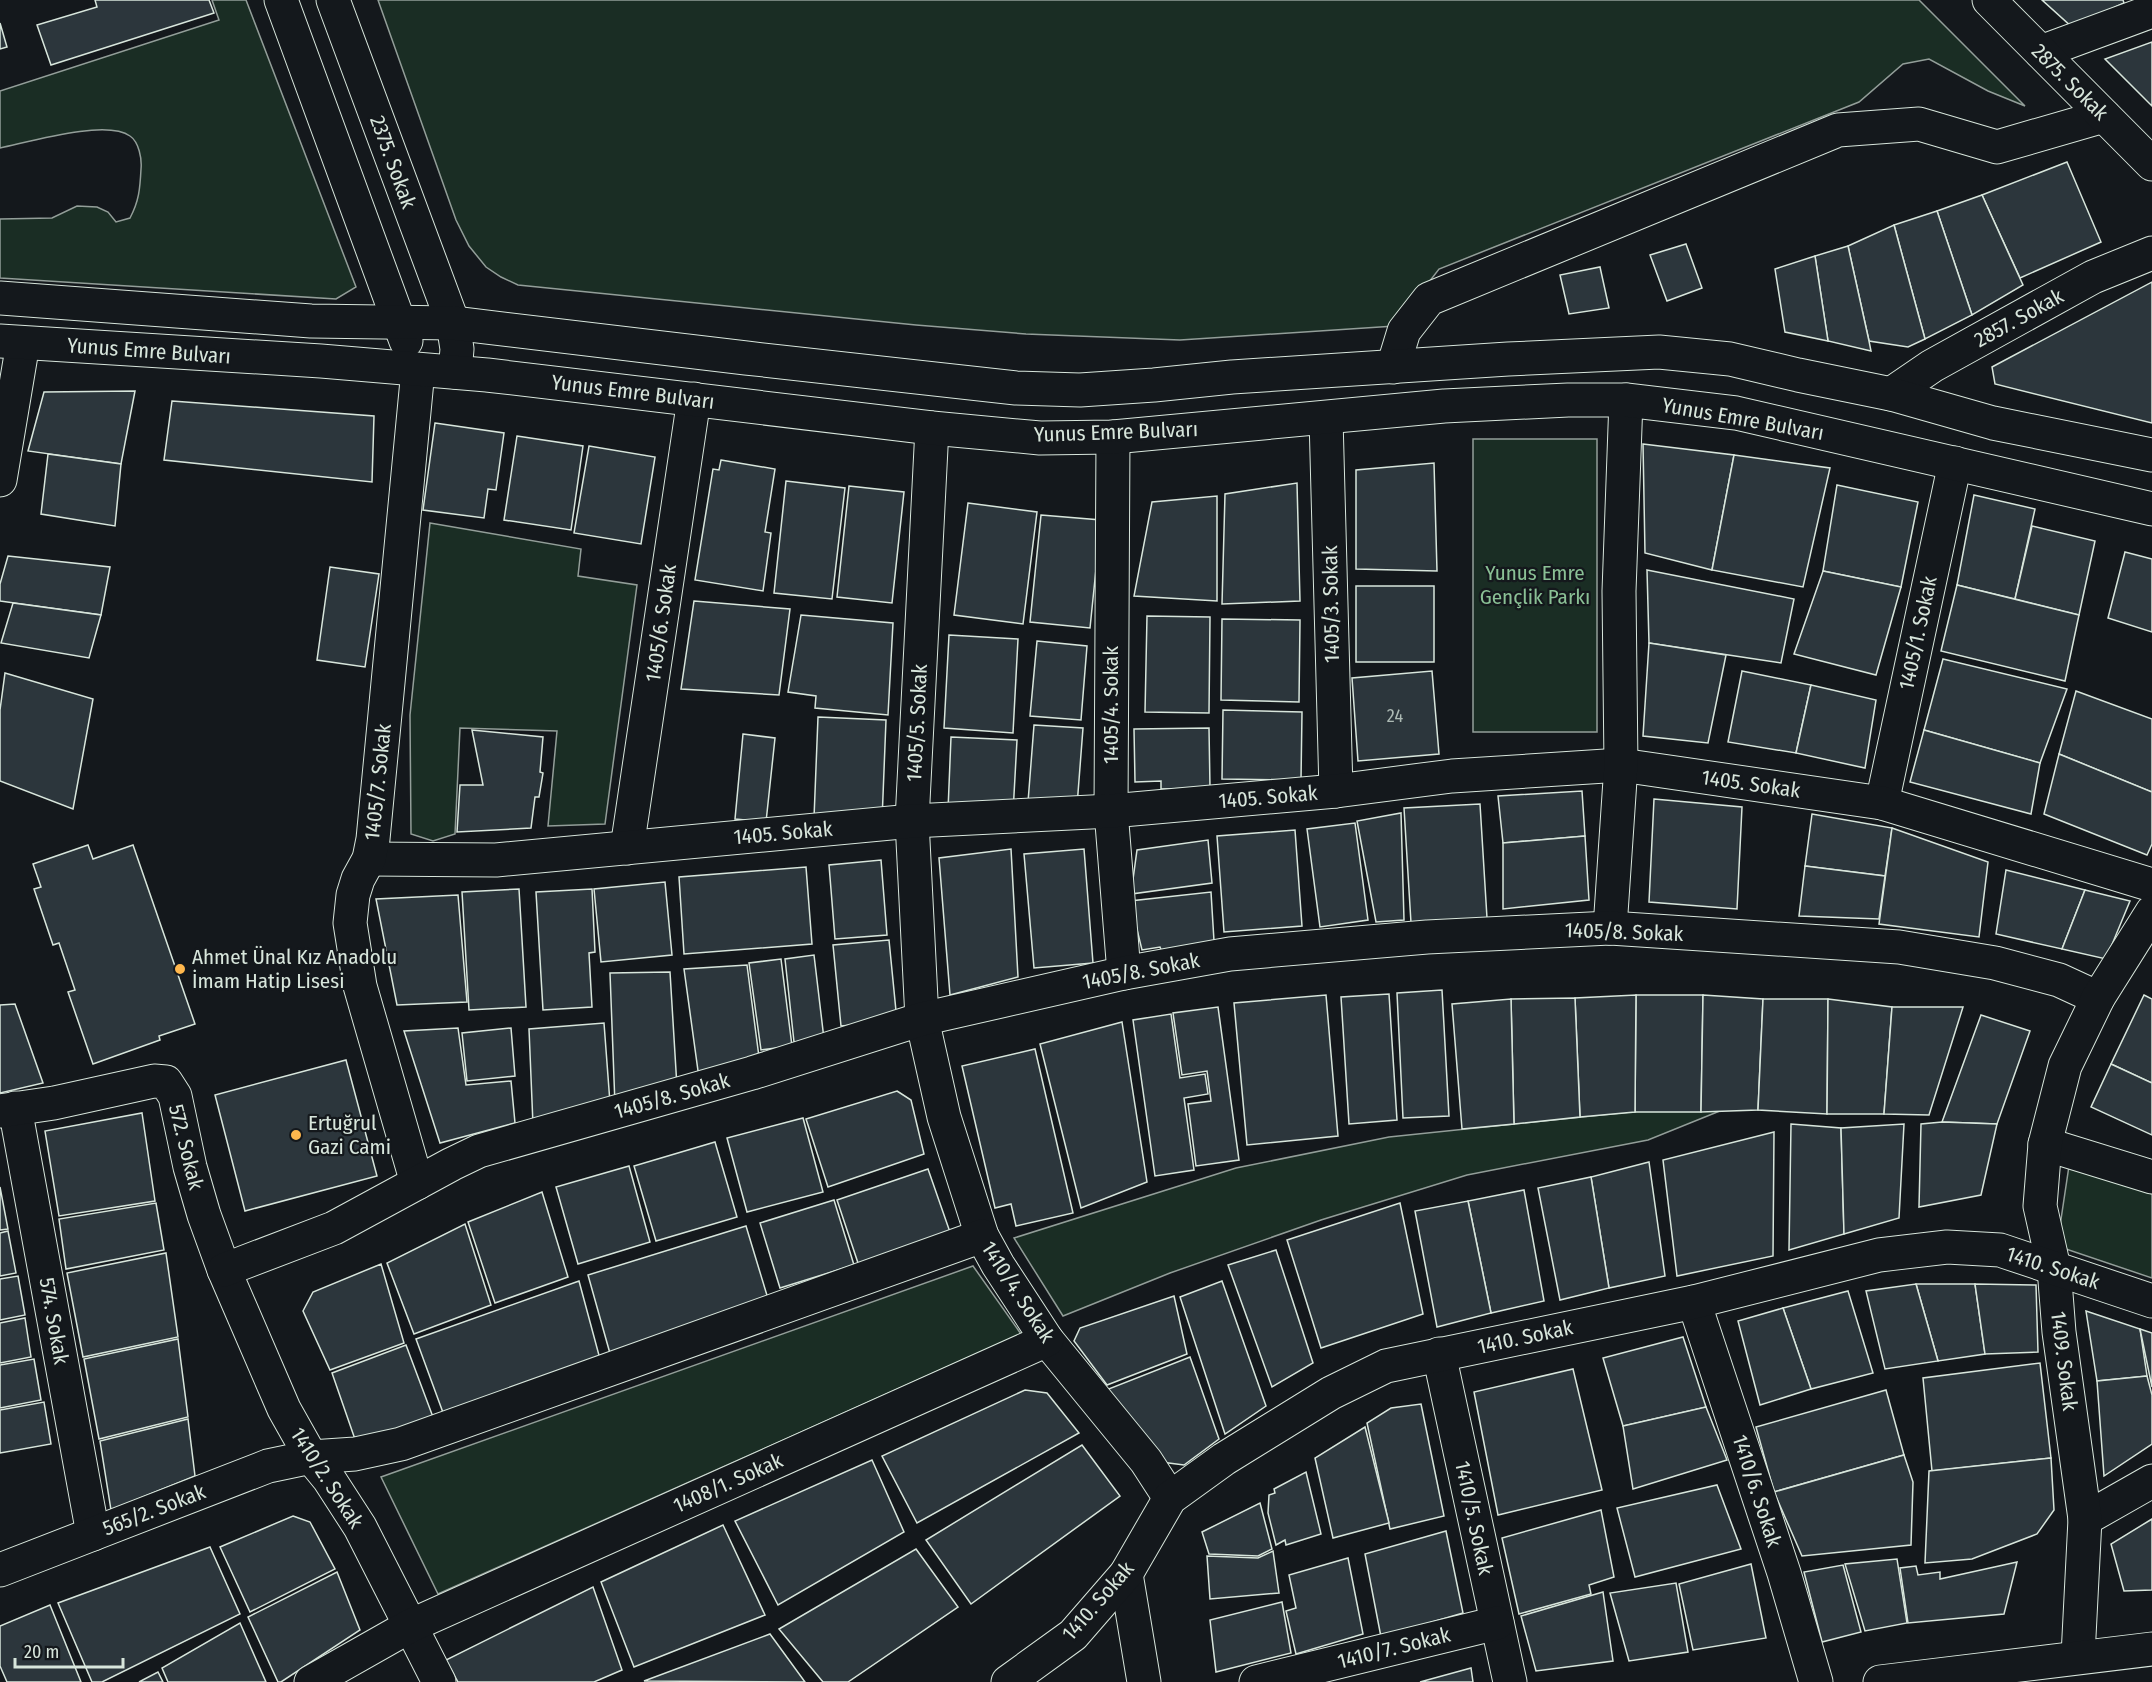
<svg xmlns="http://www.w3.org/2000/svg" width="2152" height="1682" viewBox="0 0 2152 1682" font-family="'Fira Sans Condensed',sans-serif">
	<rect width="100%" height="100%" fill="#14181c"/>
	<!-- green -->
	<g fill="#1a2d24" stroke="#939e99" stroke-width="1.5">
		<path d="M212,0H246L356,287L336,299L0,278V219L52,218L77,206L97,207L108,212L116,222L130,218C139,201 140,189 141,169C142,159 139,142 130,136C106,119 29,142 0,148V91L219,20Z"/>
		<polygon points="378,0 1919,0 2025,106 1988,91 1929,59 1903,64 1859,102 1439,269 1395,326 1180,340 1026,334 916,325 518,285 501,277 486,267 469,246 456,220"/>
		<rect x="1473" y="439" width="124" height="293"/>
		<polygon points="430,523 581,549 578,576 637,585 605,824 548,826 557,731 460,728 455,834 433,841 411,834 410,715"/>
		<polygon points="1747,1100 1648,1140 1467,1175 1321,1220 1170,1273 1063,1316 1014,1238 1236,1168 1389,1137"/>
		<polygon points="2069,1166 2152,1194 2152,1278 2057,1246"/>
		<polygon points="973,1266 1021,1334 438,1594 381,1477"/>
	</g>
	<!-- building -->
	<g fill="#2c363c" stroke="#d8e6dc" stroke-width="1.5">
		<polygon points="95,0 209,0 214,13 51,65 37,25 97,7"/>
		<polygon points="2042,0 2123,0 2124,3 2072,27"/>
		<polygon points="0,23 7,47 0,49"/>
		<polygon points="2152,42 2152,106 2105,59"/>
		<polygon points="2067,162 2101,242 2020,278 1982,195"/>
		<polygon points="1982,195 2023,285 1972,315 1937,211"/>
		<polygon points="1937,211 1972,315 1925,339 1894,225"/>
		<polygon points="1894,225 1925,339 1908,347 1869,341 1848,246"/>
		<polygon points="1686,244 1702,288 1667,301 1650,255"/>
		<polygon points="1848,246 1869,341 1871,351 1828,341 1815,256"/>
		<polygon points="1815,256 1828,341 1785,332 1775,269"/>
		<polygon points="1600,267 1609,308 1569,314 1560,275"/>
		<polygon points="2152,282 2152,423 1995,384 1992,367"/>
		<polygon points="135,391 121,464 28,451 44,392"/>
		<polygon points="172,401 374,416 372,482 164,460"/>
		<polygon points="435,423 504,433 496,490 488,489 484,518 423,510"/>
		<polygon points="517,436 583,446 571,530 504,520"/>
		<polygon points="1643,444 1734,455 1712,570 1645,553"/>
		<polygon points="589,446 655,457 641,544 574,533"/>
		<polygon points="48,454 121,464 115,526 41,514"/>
		<polygon points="1734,455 1830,468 1803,587 1712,570"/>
		<polygon points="721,460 775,469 765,532 771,533 763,591 695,580 713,469 719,470"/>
		<polygon points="1434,463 1437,571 1356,569 1356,470"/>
		<polygon points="786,481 845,488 832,599 774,593"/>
		<polygon points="1297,483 1300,601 1222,604 1225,494"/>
		<polygon points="1837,485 1918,502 1901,587 1823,571"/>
		<polygon points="849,486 904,492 892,603 837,597"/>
		<polygon points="1974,495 2035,509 2015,599 1957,585"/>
		<polygon points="1217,496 1217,601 1134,596 1152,502"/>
		<polygon points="968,503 1037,512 1023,624 954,615"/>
		<polygon points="1041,515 1101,520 1090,628 1030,622"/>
		<polygon points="2032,526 2095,541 2079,615 2015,599"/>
		<polygon points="2125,552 2152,559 2152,632 2108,618"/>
		<polygon points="8,556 110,567 101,615 0,601 0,584"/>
		<polygon points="330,567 379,574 365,667 317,660"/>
		<polygon points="1647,570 1794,599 1781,663 1649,643"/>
		<polygon points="1823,571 1901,587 1876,675 1794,654"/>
		<polygon points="1957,585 2079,615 2065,681 1941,651"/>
		<rect x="1356" y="586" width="78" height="76"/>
		<polygon points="694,601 790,609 779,695 681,689"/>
		<polygon points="13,603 101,615 89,658 1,643"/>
		<polygon points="801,615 893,623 888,715 815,708 816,696 788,692"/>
		<polygon points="1147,616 1210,617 1209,713 1145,712"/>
		<polygon points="1222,619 1300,620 1299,702 1221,700"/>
		<polygon points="949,635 1018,639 1013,733 944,728"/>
		<polygon points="1037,641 1087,646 1081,720 1030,716"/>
		<polygon points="1649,643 1726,655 1708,743 1643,736"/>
		<polygon points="1943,659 2067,689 2040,763 1924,730"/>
		<polygon points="1432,671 1439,754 1358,761 1352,678"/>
		<polygon points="1742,671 1811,685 1796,753 1728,742"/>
		<polygon points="5,673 93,699 73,809 0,781 0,710"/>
		<polygon points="1811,685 1876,700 1865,768 1796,753"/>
		<polygon points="2076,691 2152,719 2152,792 2059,754"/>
		<polygon points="1223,710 1302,712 1301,780 1222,779"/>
		<polygon points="818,717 886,720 882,821 814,818"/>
		<polygon points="1034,725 1083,728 1077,806 1028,802"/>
		<polygon points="1209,728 1210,788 1161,789 1161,781 1135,782 1134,729"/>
		<polygon points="472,730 543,737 540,772 543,773 539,797 535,797 531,828 457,832 460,785 483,785"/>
		<polygon points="1924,730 2040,763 2031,814 1910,782"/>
		<polygon points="743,734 775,738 766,822 735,819"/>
		<polygon points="951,737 1017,740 1013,813 948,810"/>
		<polygon points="2059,754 2152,792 2152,844 2147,855 2044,814"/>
		<polygon points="1582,791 1585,836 1503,843 1498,796"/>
		<polygon points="1654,799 1742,807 1737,909 1649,902"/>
		<polygon points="1480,804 1487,918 1411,923 1404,808"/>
		<polygon points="1401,813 1404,920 1376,922 1357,821"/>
		<polygon points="1812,814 1892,828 1885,876 1805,866"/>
		<polygon points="1355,823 1368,920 1320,927 1307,829"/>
		<polygon points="1892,828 1988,862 1979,937 1879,924"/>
		<polygon points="1295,830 1302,926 1224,932 1217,836"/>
		<polygon points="1585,836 1589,900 1503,909 1503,843"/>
		<polygon points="1208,840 1212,883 1131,894 1137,850"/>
		<polygon points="88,845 93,859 133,845 195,1024 159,1036 160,1040 93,1064 68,992 75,990 59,943 53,945 34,889 41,887 33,864"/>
		<polygon points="1011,849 1018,977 950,995 939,858"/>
		<polygon points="1084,849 1093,963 1034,968 1024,854"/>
		<polygon points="881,860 887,935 835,939 829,865"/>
		<polygon points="1805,866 1885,876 1879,919 1799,916"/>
		<polygon points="806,867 812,944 684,954 679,877"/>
		<polygon points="2006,870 2085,890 2062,949 1996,934"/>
		<polygon points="665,882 672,955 601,962 594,889"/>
		<polygon points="519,889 526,1007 469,1010 462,892"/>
		<polygon points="592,889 595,952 589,953 592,1007 543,1010 536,892"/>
		<polygon points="2085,890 2130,901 2106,959 2062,949"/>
		<polygon points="1211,892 1214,941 1162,952 1160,947 1142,950 1130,901"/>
		<polygon points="458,895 467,1002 397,1005 376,899"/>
		<polygon points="889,940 897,1021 841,1026 833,945"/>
		<polygon points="814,955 824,1039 794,1042 785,959"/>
		<polygon points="781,959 792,1046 761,1050 749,963"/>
		<polygon points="747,965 759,1057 699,1078 684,969"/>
		<polygon points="670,972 677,1087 615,1105 610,973"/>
		<polygon points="1442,990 1449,1116 1403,1118 1397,993"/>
		<polygon points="1389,994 1397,1120 1349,1124 1341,997"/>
		<polygon points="1326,995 1338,1136 1247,1145 1234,1003"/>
		<polygon points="1636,995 1703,995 1701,1112 1635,1112"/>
		<polygon points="1636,995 1635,1112 1580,1117 1575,998"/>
		<polygon points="1703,995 1763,999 1758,1110 1701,1112"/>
		<polygon points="2144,995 2152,999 2152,1083 2111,1064"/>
		<polygon points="1575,998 1580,1117 1514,1124 1511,999"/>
		<polygon points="1511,999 1514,1124 1462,1129 1452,1004"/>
		<polygon points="1763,999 1828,999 1827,1114 1758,1110"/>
		<polygon points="1828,999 1892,1007 1884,1114 1827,1114"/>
		<polygon points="15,1004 43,1083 0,1093 0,1005"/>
		<polygon points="1218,1007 1239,1160 1196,1166 1188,1104 1211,1101 1207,1071 1182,1075 1173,1013"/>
		<polygon points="1892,1007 1963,1007 1929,1115 1884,1114"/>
		<polygon points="1171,1014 1180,1078 1205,1074 1208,1094 1184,1098 1194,1170 1155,1176 1133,1020"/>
		<polygon points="1981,1015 2030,1031 1997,1124 1942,1122"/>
		<polygon points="1122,1022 1147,1182 1081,1208 1040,1044"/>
		<polygon points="604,1023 610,1103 533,1125 529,1029"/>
		<polygon points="458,1028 466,1085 511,1081 515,1123 440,1143 404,1031"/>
		<polygon points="511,1028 515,1076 467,1081 462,1033"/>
		<polygon points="1035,1049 1073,1213 1016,1226 1011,1204 995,1208 962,1066"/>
		<polygon points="346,1060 377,1176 245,1211 215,1095"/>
		<polygon points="2111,1064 2152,1083 2152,1135 2091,1107"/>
		<polygon points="897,1091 911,1100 924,1154 828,1187 806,1119"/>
		<polygon points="142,1113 155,1201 59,1216 45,1131"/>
		<polygon points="803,1118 823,1192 747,1212 727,1138"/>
		<polygon points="1942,1122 1997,1124 1981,1195 1919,1207 1921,1124"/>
		<polygon points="1791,1124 1841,1128 1844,1234 1789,1250"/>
		<polygon points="1904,1124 1899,1218 1844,1234 1841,1128"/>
		<polygon points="1774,1132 1773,1256 1677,1276 1663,1160"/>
		<polygon points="715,1142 737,1217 656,1241 634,1166"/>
		<polygon points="1649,1162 1665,1276 1609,1288 1591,1177"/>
		<polygon points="629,1166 650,1242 578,1264 556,1187"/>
		<polygon points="928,1169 951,1235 859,1266 837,1200"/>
		<polygon points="1591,1177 1609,1288 1560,1300 1538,1188"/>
		<polygon points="0,1187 8,1229 0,1230"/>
		<polygon points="1524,1190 1544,1301 1491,1313 1468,1201"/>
		<polygon points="542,1192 568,1277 495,1303 468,1222"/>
		<polygon points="834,1200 854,1265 780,1288 760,1223"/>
		<polygon points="1468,1201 1491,1313 1437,1327 1415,1211"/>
		<polygon points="156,1203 164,1250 66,1269 59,1219"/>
		<polygon points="1400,1203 1423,1314 1321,1348 1287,1240"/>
		<polygon points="465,1224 491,1305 414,1334 387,1263"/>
		<polygon points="746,1226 769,1302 611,1357 588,1275"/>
		<polygon points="8,1231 16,1273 0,1276 0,1233"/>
		<polygon points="1276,1250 1313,1363 1272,1387 1228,1265"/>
		<polygon points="166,1253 178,1337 83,1357 67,1273"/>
		<polygon points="381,1264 404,1343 330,1370 303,1311 313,1292"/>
		<polygon points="18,1276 25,1315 0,1320 0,1279"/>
		<polygon points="579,1281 600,1359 445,1418 416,1339"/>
		<polygon points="1222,1281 1266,1406 1225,1434 1180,1297"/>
		<polygon points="1916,1284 1975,1284 1985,1354 1938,1361"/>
		<polygon points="1916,1284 1938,1361 1885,1369 1866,1291"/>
		<polygon points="1975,1284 2036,1285 2038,1352 1985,1354"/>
		<polygon points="1848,1291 1873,1373 1811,1389 1783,1308"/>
		<polygon points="1174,1296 1187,1354 1107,1385 1074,1341 1080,1328"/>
		<polygon points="1783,1308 1811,1389 1760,1405 1738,1321"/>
		<polygon points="2086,1311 2140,1329 2147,1376 2097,1381"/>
		<polygon points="25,1318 31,1357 0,1363 0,1323"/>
		<polygon points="2140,1329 2152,1333 2152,1387"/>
		<polygon points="1683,1337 1706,1407 1623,1426 1603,1358"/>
		<polygon points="178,1339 188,1417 99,1439 84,1359"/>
		<polygon points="406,1345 433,1417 357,1445 332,1373"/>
		<polygon points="1190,1357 1219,1439 1184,1465 1161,1462 1106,1390"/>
		<polygon points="34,1359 41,1400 0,1408 0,1365"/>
		<polygon points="2040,1363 2051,1458 1932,1471 1923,1378"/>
		<polygon points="1573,1369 1602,1490 1498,1515 1474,1392"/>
		<polygon points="2147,1376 2152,1395 2152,1444 2104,1476 2097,1381"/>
		<polygon points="1025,1390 1047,1393 1079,1433 917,1523 882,1456"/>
		<polygon points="1886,1390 1904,1455 1774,1492 1756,1427"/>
		<polygon points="44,1402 51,1444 0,1453 0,1410"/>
		<polygon points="1421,1404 1444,1516 1390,1529 1367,1423 1391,1408"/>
		<polygon points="1706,1407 1727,1460 1633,1489 1623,1426"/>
		<polygon points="188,1419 195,1476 111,1510 100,1441"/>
		<polygon points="1365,1427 1389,1523 1333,1538 1315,1458"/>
		<polygon points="1082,1445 1120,1496 971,1604 926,1540"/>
		<polygon points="1904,1455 1913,1482 1911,1545 1802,1556 1774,1492"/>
		<polygon points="2051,1458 2054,1510 2037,1534 1972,1559 1925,1563 1929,1471"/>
		<polygon points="872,1460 904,1532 778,1605 735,1521"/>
		<polygon points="1306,1472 1321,1534 1286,1545 1285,1540 1276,1545 1268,1513 1269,1495 1275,1493 1274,1489"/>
		<polygon points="1717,1485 1741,1549 1635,1577 1617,1508"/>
		<polygon points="1260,1503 1272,1549 1258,1556 1209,1554 1202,1532"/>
		<polygon points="1601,1510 1614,1577 1589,1585 1591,1594 1519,1614 1502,1538"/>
		<polygon points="293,1516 310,1522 335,1569 250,1612 220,1547"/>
		<polygon points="2152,1519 2152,1590 2124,1591 2111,1544"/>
		<polygon points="723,1525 765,1615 634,1667 601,1582"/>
		<polygon points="1446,1531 1463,1613 1381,1637 1365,1554"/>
		<polygon points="210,1547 240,1614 102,1682 92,1682 58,1603"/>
		<polygon points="916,1549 958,1607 848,1682 823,1682 779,1629"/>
		<polygon points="1273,1551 1279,1593 1210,1599 1207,1556 1258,1558"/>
		<polygon points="1348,1558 1363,1634 1296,1654 1286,1611 1296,1608 1289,1575"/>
		<polygon points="1897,1559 1907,1623 1865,1631 1845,1564"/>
		<polygon points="2017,1562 2004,1614 1908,1623 1900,1568 1916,1566 1918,1575 1940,1572 1940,1579"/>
		<polygon points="1751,1564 1766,1638 1693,1650 1679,1584"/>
		<polygon points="1843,1565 1861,1632 1822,1642 1804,1572"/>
		<polygon points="337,1572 360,1630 281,1682 278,1682 248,1617"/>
		<polygon points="1676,1583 1688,1652 1629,1661 1610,1593"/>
		<polygon points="593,1587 622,1670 594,1682 458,1682 446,1660"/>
		<polygon points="1603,1592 1613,1661 1536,1671 1521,1616"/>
		<polygon points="1282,1602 1291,1653 1216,1672 1210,1620"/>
		<polygon points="50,1605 81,1682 7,1682 0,1666 0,1626"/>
		<polygon points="240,1623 266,1682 168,1682 162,1668"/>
		<polygon points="770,1634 805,1682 644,1681"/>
		<polygon points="1471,1668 1473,1682 1420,1682"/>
		<polygon points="158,1672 163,1682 139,1682"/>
	</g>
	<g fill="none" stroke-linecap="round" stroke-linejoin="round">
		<!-- minor casing -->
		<g stroke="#d8e6dc" stroke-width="35">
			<g id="minor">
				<polyline points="2041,52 2152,11"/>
				<polyline points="1393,367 1404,331 1429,299 1838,130 1919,124 1997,147 2104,116"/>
				<polyline points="1891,394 1932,366 2093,277 2152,253"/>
				<polyline points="1326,418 1336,791"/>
				<polyline points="932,428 912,821 922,1019 944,1117 982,1236 998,1265 1047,1340 1146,1461 1170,1498"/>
				<polyline points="1113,437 1111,811 1124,973"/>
				<polyline points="0,480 23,343"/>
				<polyline points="1882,803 1955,463"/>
				<polyline points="627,848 694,399"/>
				<polyline points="369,859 496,860 912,821 1111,811 1336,791 1452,776 1621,765 1882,803 2152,885"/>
				<polyline points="1610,928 1621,765 1619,591 1626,400"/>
				<polyline points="15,1108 93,1534"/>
				<polyline points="0,1111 54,1103 154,1081 166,1082 175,1096 190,1167 204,1215 224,1270 284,1409 311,1457 329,1479 360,1527 439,1682"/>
				<polyline points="2045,1144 2152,1177"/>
				<polyline points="417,1183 360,986 350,923 353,895 358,879 369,859 373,839 418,370"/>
				<polyline points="224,1270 334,1228 452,1164 479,1151 752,1073 922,1019 1124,973 1230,954 1427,937 1610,928 1899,947 1995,963 2059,980 2098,998"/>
				<polyline points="1694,1302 1784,1573 1816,1682"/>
				<polyline points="1439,1354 1510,1682"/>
				<polyline points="2085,1519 2152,1481"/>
				<polyline points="0,1570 268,1466 311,1457 355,1454 401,1444 982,1236"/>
				<polyline points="1126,1574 1144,1682"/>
				<polyline points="2078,1656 2085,1519 2059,1332 2054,1268 2040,1206 2045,1144 2065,1066 2098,998 2152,912"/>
				<polyline points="311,1682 410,1626 1047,1340"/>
				<polyline points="1008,1682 1073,1635 1126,1574 1170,1498 1224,1459 1331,1393 1386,1366 1694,1302 1879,1255 1947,1247 2000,1250 2152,1301"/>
				<polyline points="1256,1682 1497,1623"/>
			</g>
		</g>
		<!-- tertiary casing -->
		<g stroke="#d8e6dc" stroke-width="35">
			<polyline id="tertiary" points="1989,0 2152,164"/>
		</g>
		<!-- primary casing -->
		<g stroke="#d8e6dc" stroke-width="35">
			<g id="primary">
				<polyline points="281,0 406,341"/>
				<polyline points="333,0 453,323 457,349 455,372"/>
				<polyline points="0,298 311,321 453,323 746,358 1016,388 1080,390 1154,385 1232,377 1508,359 1659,352 1730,359 1798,375 1891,394 1993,423 2152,455"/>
				<polyline points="0,341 321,361 487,375 932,428 1040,438 1113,437 1444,406 1568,400 1626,400 1736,413 2152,509"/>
				<polyline points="1880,1682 2152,1649"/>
			</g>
		</g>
		<!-- minor -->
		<use href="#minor" stroke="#14181c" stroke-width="33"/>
		<!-- tertiary -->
		<use href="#tertiary" stroke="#14181c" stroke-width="33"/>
		<!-- primary -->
		<use href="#primary" stroke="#14181c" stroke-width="33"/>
	</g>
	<!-- markers -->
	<g fill="#ffb74d" stroke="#14181c" stroke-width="2">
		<circle cx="180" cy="969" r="6"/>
		<circle cx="296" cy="1135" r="6"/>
	</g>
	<g text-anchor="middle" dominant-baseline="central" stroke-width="4.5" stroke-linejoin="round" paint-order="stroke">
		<!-- number labels -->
		<g font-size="18" fill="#adbab4">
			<text x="1395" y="716">24</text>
		</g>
		<!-- street labels -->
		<g font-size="21" fill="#d8e6dc" stroke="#14181c">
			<text transform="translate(2070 82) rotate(45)">2875. Sokak</text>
			<text transform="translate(393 162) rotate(70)">2375. Sokak</text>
			<text transform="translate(2019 318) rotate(-29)">2857. Sokak</text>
			<text transform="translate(149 351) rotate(4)">Yunus Emre Bulvarı</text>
			<text transform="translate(633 392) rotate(7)">Yunus Emre Bulvarı</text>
			<text transform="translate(1743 419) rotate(10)">Yunus Emre Bulvarı</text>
			<text transform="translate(1116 432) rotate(-2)">Yunus Emre Bulvarı</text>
			<text transform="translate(1331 604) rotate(-91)">1405/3. Sokak</text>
			<text transform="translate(661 623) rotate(-82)">1405/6. Sokak</text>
			<text transform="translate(1918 633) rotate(-78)">1405/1. Sokak</text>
			<text transform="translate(1111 705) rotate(-90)">1405/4. Sokak</text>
			<text transform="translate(917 723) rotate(-87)">1405/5. Sokak</text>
			<text transform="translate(378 782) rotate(-84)">1405/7. Sokak</text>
			<text transform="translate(1751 784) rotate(8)">1405. Sokak</text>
			<text transform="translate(1268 797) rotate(-5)">1405. Sokak</text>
			<text transform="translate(783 833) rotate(-5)">1405. Sokak</text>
			<text transform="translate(1624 932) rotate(2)">1405/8. Sokak</text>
			<text transform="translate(1141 971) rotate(-11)">1405/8. Sokak</text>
			<text transform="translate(672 1096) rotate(-16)">1405/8. Sokak</text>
			<text transform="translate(186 1147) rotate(76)">572. Sokak</text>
			<text transform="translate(2053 1268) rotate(18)">1410. Sokak</text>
			<text transform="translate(1018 1292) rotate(57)">1410/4. Sokak</text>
			<text transform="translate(54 1321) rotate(80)">574. Sokak</text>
			<text transform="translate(1525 1337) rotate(-12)">1410. Sokak</text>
			<text transform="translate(2064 1361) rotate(83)">1409. Sokak</text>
			<text transform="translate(327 1478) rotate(57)">1410/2. Sokak</text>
			<text transform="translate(728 1483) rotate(-24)">1408/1. Sokak</text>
			<text transform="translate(1757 1491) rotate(72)">1410/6. Sokak</text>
			<text transform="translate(154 1510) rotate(-21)">565/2. Sokak</text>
			<text transform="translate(1474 1518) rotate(78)">1410/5. Sokak</text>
			<text transform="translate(1098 1601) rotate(-49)">1410. Sokak</text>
			<text transform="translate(1394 1648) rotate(-14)">1410/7. Sokak</text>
		</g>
		<!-- park labels -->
		<g font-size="21" fill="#8ac095" stroke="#14181c">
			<text x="1535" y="573">Yunus Emre<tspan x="1535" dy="24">Gençlik Parkı</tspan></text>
		</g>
		<!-- poi labels -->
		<g font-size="21" fill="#d8e6dc" stroke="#14181c" text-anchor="start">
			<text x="192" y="957">Ahmet Ünal Kız Anadolu<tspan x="192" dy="24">İmam Hatip Lisesi</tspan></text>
			<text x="308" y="1123">Ertuğrul<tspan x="308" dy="24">Gazi Cami</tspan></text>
		</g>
	</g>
	<!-- scale -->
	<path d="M15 1658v9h108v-9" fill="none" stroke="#d8e6dc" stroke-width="3"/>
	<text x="24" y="1658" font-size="18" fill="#d8e6dc" stroke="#14181c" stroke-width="4.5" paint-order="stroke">20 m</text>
</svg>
